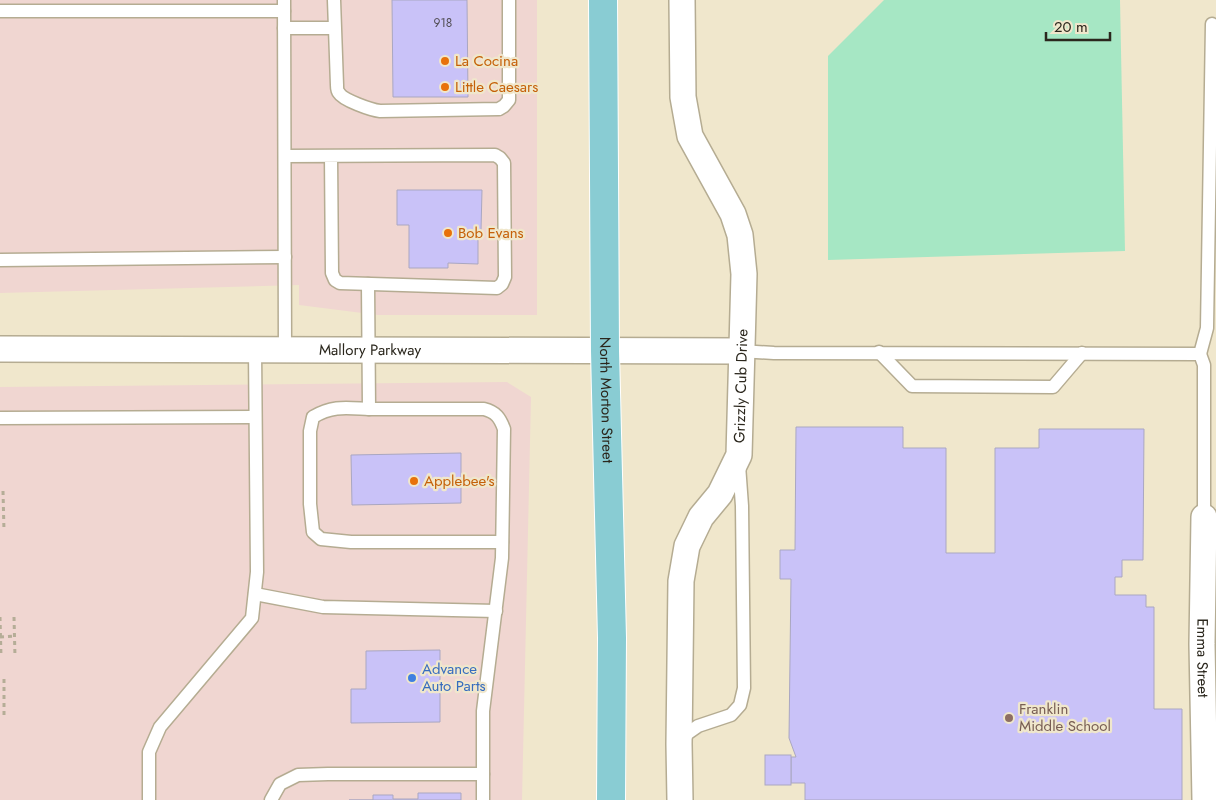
<svg xmlns="http://www.w3.org/2000/svg" width="1216" height="800" viewBox="0 0 1216 800" font-family="Jost,sans-serif">
	<rect width="100%" height="100%" fill="#f0e7cc"/>
	<!-- commercial -->
	<g fill="#f0d6d1">
		<polygon points="0,0 537,0 537,315 378,315 299,305 299,285 0,293"/>
		<polygon points="507,382 531,397 522,800 0,800 0,387"/>
	</g>
	<!-- green -->
	<polygon fill="#a6e7c4" points="884,0 1120,0 1125,251 828,260 828,56"/>
	<!-- building -->
	<g fill="#c9c2f8" stroke="#aaa7c1">
		<polygon points="392,0 467,0 468,97 393,97"/>
		<polygon points="397,190 482,190 481,230 478,230 478,264 448,263 448,268 409,268 409,225 397,225"/>
		<polygon points="796,427 903,427 903,448 946,448 946,553 995,553 995,448 1039,448 1039,429 1144,429 1143,560 1122,560 1122,577 1115,577 1115,595 1146,595 1146,607 1154,607 1154,709 1182,709 1182,800 805,800 805,783 791,783 791,757 796,757 789,738 791,579 780,579 780,550 795,550"/>
		<polygon points="461,453 461,503 352,505 351,455"/>
		<polygon points="440,650 440,722 351,723 351,689 366,689 366,651"/>
		<rect x="765" y="755" width="26" height="30"/>
		<polygon points="418,793 461,793 461,800 349,800 373,800 373,795 393,795 393,799 418,799"/>
	</g>
	<g fill="none" stroke-linecap="round" stroke-linejoin="round">
		<!-- service casing -->
		<g stroke="#b5ac92" stroke-width="15">
			<g id="service">
				<polyline points="284,0 285,350"/>
				<path d="M334,0L337,85C337,88 337,91 339,93C343,100 371,110 380,111L499,109L504,106L509,100V0"/>
				<polyline points="0,11 284,11"/>
				<polyline points="284,28 334,28"/>
				<polyline points="285,156 495,155 500,158 504,163 505,277 502,284 497,288 340,283 335,280 332,273 331,156"/>
				<polyline points="0,260 285,257"/>
				<path d="M368,284L369,409H484C496,412 500,418 504,429L502,558L483,711V800"/>
				<polyline points="740,351 774,353 1200,354 1204,365 1204,517"/>
				<polyline points="879,352 912,386 1053,387 1082,353"/>
				<polyline points="1200,354 1207,328 1212,24"/>
				<path d="M369,409C347,408 333,405 313,417L310,431V504L313,532L321,539L351,542H502"/>
				<polyline points="0,418 255,417"/>
				<polyline points="255,594 323,607 496,611"/>
				<polyline points="681,742 688,733 698,726 731,715 740,705 744,688 742,506 739,465"/>
				<polyline points="149,800 149,752 160,727 252,618 257,572 255,350"/>
				<polyline points="271,800 280,784 298,775 328,774 483,774"/>
			</g>
		</g>
		<!-- minor casing -->
		<g stroke="#b5ac92" stroke-width="28">
			<g id="minor">
				<path id="s1" d="M0,349L740,351"/>
				<path id="s2" d="M1204,517L1202,644L1205,800"/>
				<path id="s3" d="M680,800L679,744L681,581L687,546L701,517L720,494L739,455L744,274L740,235L733,214L690,136L683,97L682,0"/>
			</g>
		</g>
		<!-- primary casing -->
		<g stroke="#fff" stroke-width="30">
			<g id="primary">
				<path id="s4" d="M603,0L605,351L612,638L611,800"/>
			</g>
		</g>
		<!-- path -->
		<g stroke="#b5ad97" stroke-width="3" stroke-dasharray="4 4" stroke-linecap="butt">
			<polyline points="3,491 4,531"/>
			<polyline points="0,617 1,657"/>
			<polyline points="14,617 15,657"/>
			<polyline points="0,637 14,636"/>
			<polyline points="4,679 4,719"/>
		</g>
		<!-- service -->
		<use href="#service" stroke="#fff" stroke-width="12"/>
		<!-- minor -->
		<use href="#minor" stroke="#fff" stroke-width="25"/>
		<!-- primary -->
		<use href="#primary" stroke="#89ccd3" stroke-width="28"/>
	</g>
	<!-- markers -->
	<g fill="#e8710a" stroke="#f0e7cc" stroke-width="2">
		<circle cx="445" cy="61" r="5"/>
		<circle cx="445" cy="87" r="5"/>
		<circle cx="448" cy="233" r="5"/>
		<circle cx="414" cy="481" r="5"/>
	</g>
	<circle fill="#3f7fe0" stroke="#f0e7cc" stroke-width="2" cx="412" cy="678" r="5"/>
	<circle fill="#8d6e63" stroke="#f0e7cc" stroke-width="2" cx="1009" cy="718" r="5"/>
	<g text-anchor="middle" dominant-baseline="central" stroke-width="4.5" stroke-linejoin="round" paint-order="stroke">
		<!-- number labels -->
		<g font-size="12" fill="#524e54">
			<text x="443" y="23">918</text>
		</g>
		<!-- food labels -->
		<g font-size="15" fill="#c56008" stroke="#f0e7cc" text-anchor="start">
			<text x="455" y="61">La Cocina</text>
			<text x="455" y="87">Little Caesars</text>
			<text x="458" y="233">Bob Evans</text>
			<text x="424" y="481">Applebee's</text>
		</g>
		<!-- street labels -->
		<g font-size="15" fill="#2b271d" stroke="#f0e7cc">
			<text stroke="none"><textPath href="#s1" startOffset="370">Mallory Parkway</textPath></text>
			<text stroke="none"><textPath href="#s3" startOffset="429">Grizzly Cub Drive</textPath></text>
			<text stroke="none"><textPath href="#s4" startOffset="400">North Morton Street</textPath></text>
			<text stroke="none"><textPath href="#s2" startOffset="141">Emma Street</textPath></text>
		</g>
		<!-- shop labels -->
		<g font-size="15" fill="#366cbe" stroke="#f0e7cc" text-anchor="start">
			<text x="422" y="669">Advance<tspan x="422" dy="17">Auto Parts</tspan></text>
		</g>
		<!-- education labels -->
		<g font-size="15" fill="#785e54" stroke="#f0e7cc" text-anchor="start">
			<text x="1019" y="709">Franklin<tspan x="1019" dy="17">Middle School</tspan></text>
		</g>
	</g>
	<!-- scale -->
	<path d="M1046 32v8h64v-8" fill="none" stroke="#2b271d" stroke-width="2.5"/>
	<text x="1054" y="32" font-size="15" fill="#2b271d" stroke="#f0e7cc" stroke-width="4" paint-order="stroke">20 m</text>
</svg>
